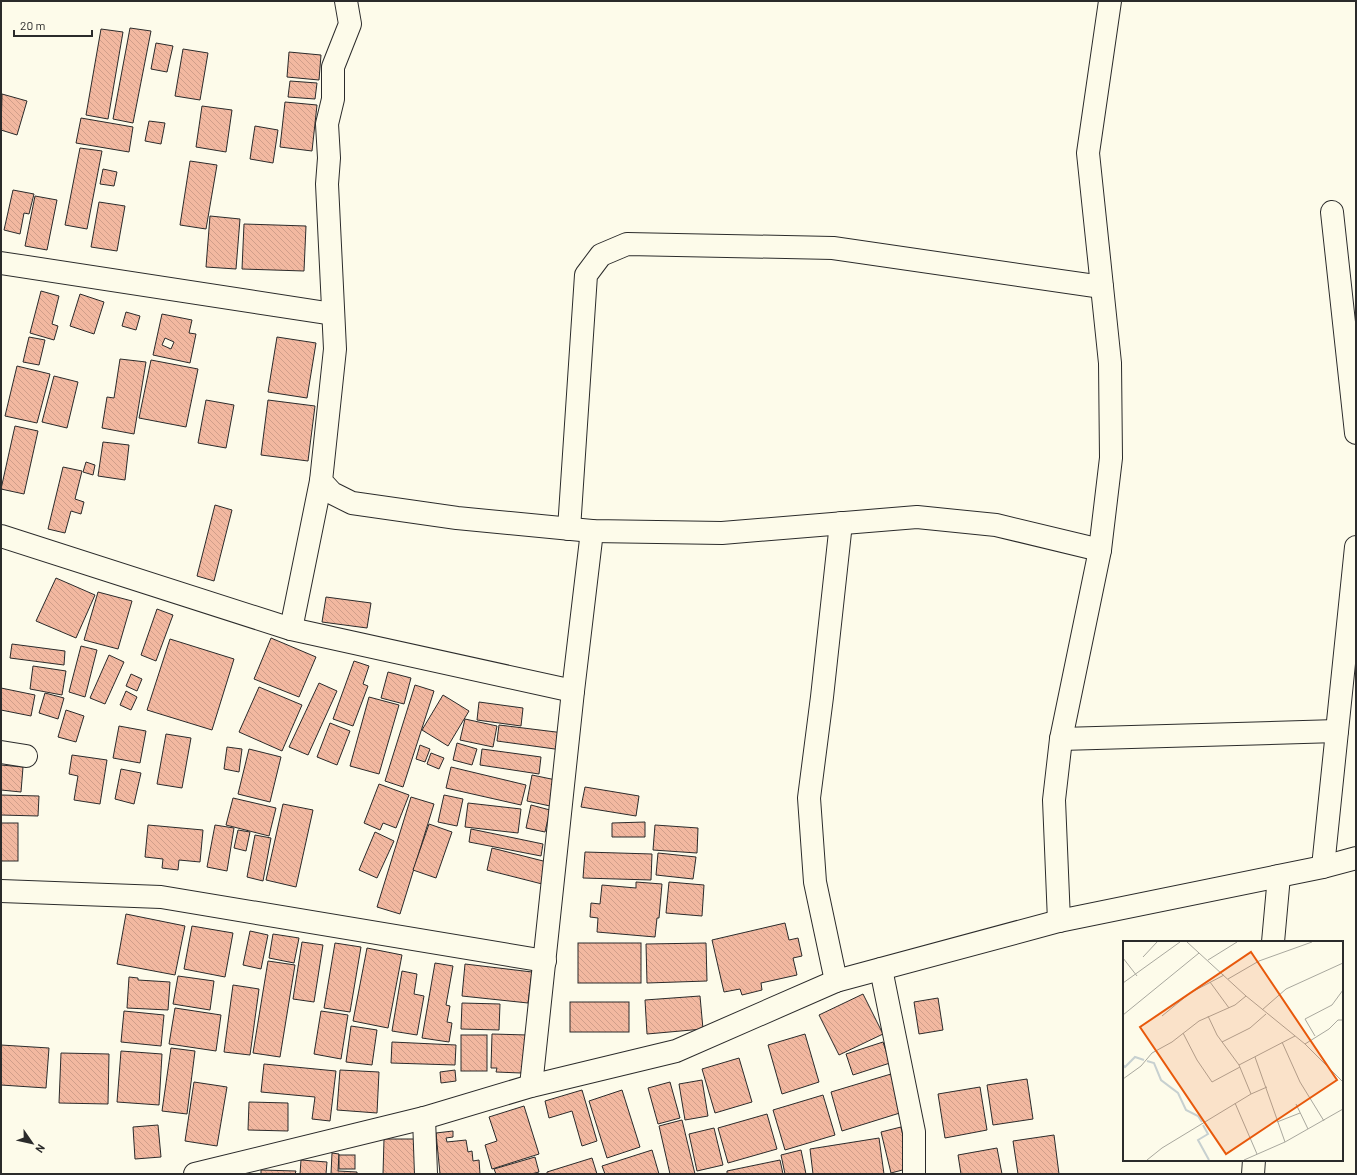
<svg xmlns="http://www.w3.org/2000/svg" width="1357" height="1175" viewBox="0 0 1357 1175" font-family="Barlow,sans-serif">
	<defs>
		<pattern id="building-back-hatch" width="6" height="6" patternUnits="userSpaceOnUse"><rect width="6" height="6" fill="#f2b8a0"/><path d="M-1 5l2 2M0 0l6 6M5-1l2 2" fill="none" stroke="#d09e8a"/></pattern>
	</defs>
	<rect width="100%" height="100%" fill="#fdfbea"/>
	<!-- building -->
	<g fill="url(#building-back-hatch)" stroke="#2b2b2b" fill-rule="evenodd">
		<polygon points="130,28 151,31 133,123 113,119"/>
		<polygon points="101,29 123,32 108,119 86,115"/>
		<polygon points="156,43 173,46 167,72 151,69"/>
		<polygon points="183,49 208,53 200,100 175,96"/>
		<polygon points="289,52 321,55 319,80 287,77"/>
		<polygon points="290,81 317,83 315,99 288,97"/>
		<polygon points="2,94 27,101 17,135 1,130"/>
		<polygon points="285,102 317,105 312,151 280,147"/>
		<polygon points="202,106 232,110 226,152 196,147"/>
		<polygon points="81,118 133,127 129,152 76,143"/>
		<polygon points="149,121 165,123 161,144 145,141"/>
		<polygon points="255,126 278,130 273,163 250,159"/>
		<polygon points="80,148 102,151 87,229 65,225"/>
		<polygon points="190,161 217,165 206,229 180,225"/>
		<polygon points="103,169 117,172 114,186 100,184"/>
		<polygon points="13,190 34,194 29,214 24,213 20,234 4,230"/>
		<polygon points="35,196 57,200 47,250 25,246"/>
		<polygon points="99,202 125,206 117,251 91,247"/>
		<polygon points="210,216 240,219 236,269 206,267"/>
		<polygon points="244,224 306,226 304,271 242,269"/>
		<polygon points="41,291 59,296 52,324 58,326 54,340 30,333"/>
		<polygon points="80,294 104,302 94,334 70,326"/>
		<polygon points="126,312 140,316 136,330 122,326"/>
		<path d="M162,314L192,320L189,333L196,334L190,363L153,355ZM165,338L174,342L171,349L162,345Z"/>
		<polygon points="29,337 45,340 39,365 23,362"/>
		<polygon points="277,337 316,343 307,398 268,392"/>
		<polygon points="120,359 146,362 134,434 102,428 107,397 114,398"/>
		<polygon points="151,360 198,369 186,427 139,418"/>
		<polygon points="17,366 50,374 37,423 5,416"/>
		<polygon points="54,376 78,382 67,428 42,422"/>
		<polygon points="206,400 234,405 226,448 198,443"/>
		<polygon points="268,400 315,406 308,461 261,455"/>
		<polygon points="15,426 38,431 24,494 1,489"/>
		<polygon points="103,442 129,445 125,480 98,476"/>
		<polygon points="86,462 95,465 93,475 83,472"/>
		<polygon points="63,467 82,471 75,499 84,502 81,514 71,511 65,533 48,529"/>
		<polygon points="215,505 232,510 214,581 197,576"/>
		<polygon points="56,578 95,595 76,638 36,621"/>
		<polygon points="98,592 132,601 118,649 84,640"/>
		<polygon points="326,597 371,603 367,628 322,622"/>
		<polygon points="157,609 173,615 156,661 141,655"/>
		<polygon points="271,638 316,657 299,697 254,679"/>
		<polygon points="170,639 234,659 212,730 147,710"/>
		<polygon points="12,644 65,651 64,665 10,658"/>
		<polygon points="81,646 97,650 85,697 69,692"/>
		<polygon points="109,655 124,662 105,704 90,698"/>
		<polygon points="354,661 369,666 363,684 368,686 353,726 333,719"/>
		<polygon points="33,666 66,671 62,695 30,689"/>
		<polygon points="388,672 411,678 404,704 381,698"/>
		<polygon points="131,674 142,679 137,691 126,686"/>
		<polygon points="319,683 337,691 308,755 289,747"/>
		<polygon points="415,685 434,691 403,787 385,781"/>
		<polygon points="259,687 302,705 282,751 239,732"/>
		<polygon points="1,688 35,695 31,716 1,710"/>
		<polygon points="126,691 137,697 131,710 120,705"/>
		<polygon points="45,693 64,698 58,719 39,713"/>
		<polygon points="443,695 469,711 448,746 422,730"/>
		<polygon points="369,697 399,705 379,774 350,766"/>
		<polygon points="479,702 523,708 521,726 477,720"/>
		<polygon points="66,710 84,716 76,742 58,737"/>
		<polygon points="465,719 497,726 493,747 460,740"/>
		<polygon points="330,723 350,731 337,765 317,757"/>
		<polygon points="499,725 564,733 562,750 497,741"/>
		<polygon points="119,726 146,731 140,763 113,758"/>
		<polygon points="166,734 191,738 182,788 157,784"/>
		<polygon points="457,743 477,749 472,765 453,760"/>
		<polygon points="420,745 430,749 425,762 416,759"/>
		<polygon points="227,747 242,749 239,772 224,769"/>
		<polygon points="249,749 281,757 270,802 238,794"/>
		<polygon points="482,749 541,757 539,774 480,765"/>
		<polygon points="431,753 444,758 439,769 427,764"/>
		<polygon points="72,755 107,760 100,804 74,800 78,776 69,774"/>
		<polygon points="1,765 23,767 21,792 1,790"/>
		<polygon points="451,767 526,785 521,805 446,788"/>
		<polygon points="121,769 141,773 134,804 115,799"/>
		<polygon points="532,775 556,780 550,806 527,801"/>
		<polygon points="379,784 409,795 396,828 383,823 380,830 364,823"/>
		<polygon points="585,787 639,796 636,816 581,807"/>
		<polygon points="1,795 39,796 38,816 1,815"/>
		<polygon points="444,795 463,799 457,826 438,822"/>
		<polygon points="411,797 434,804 400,914 377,907"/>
		<polygon points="233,798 276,808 269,836 226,825"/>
		<polygon points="468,803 521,809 518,833 465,827"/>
		<polygon points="283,804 313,810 296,887 266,880"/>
		<polygon points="531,805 550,810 545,832 526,828"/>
		<polygon points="645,822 645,837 612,837 612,823"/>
		<rect x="1" y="823" width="17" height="38"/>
		<polygon points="429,824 452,832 436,878 413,870"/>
		<polygon points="148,825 203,830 200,862 179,860 178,870 162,868 163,859 145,857"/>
		<polygon points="215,825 234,828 227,871 207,867"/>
		<polygon points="655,825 698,828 697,853 653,850"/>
		<polygon points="471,829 543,844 541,856 469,842"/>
		<polygon points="238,830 250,832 246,851 234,848"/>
		<polygon points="375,832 394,841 377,878 359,870"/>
		<polygon points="255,835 271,838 263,881 247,877"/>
		<polygon points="492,848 551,863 546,885 487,870"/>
		<polygon points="585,852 652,854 651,880 583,878"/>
		<polygon points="658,853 696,857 693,879 656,875"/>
		<polygon points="636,882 662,884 659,918 657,918 655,937 597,932 598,918 590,917 591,903 600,904 602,885 636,888"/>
		<polygon points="669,882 704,885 702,916 666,913"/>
		<polygon points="126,914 185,926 175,975 117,964"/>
		<polygon points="785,923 789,940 798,938 802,956 793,958 797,975 761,983 762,990 742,995 740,989 724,992 712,940"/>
		<polygon points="192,926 233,933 225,977 184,969"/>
		<polygon points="250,931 268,935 261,969 243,965"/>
		<polygon points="273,934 299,938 294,963 269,958"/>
		<polygon points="302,942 323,945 314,1002 293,999"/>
		<polygon points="335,943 361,947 350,1012 324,1008"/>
		<rect x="578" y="943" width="63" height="40"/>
		<polygon points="706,943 707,981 647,983 646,944"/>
		<polygon points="367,948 402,955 388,1028 353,1021"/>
		<polygon points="268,961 295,965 280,1057 253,1053"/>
		<polygon points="435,963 453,966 446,1005 450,1006 447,1022 452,1023 449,1042 422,1038"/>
		<polygon points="465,964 532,972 528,1003 462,996"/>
		<polygon points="402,971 417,974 414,994 424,996 417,1035 392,1031"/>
		<polygon points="178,976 214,981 210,1010 173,1004"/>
		<polygon points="129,977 138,978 138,980 170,982 168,1010 127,1008"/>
		<polygon points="233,985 259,989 250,1055 224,1052"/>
		<polygon points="863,994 883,1034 839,1055 819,1015"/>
		<polygon points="700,996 703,1029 647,1034 645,1000"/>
		<polygon points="938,998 943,1030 919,1034 914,1002"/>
		<rect x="570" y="1002" width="59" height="30"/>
		<polygon points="462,1003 500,1004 499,1030 461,1029"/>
		<polygon points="175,1008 221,1015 216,1051 169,1044"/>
		<polygon points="124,1011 164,1015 161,1046 121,1042"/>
		<polygon points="321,1011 348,1015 341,1059 314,1054"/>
		<polygon points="351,1026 377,1030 372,1065 346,1062"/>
		<polygon points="492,1034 527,1035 526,1069 522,1069 521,1073 496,1072 497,1068 491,1068"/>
		<polygon points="805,1034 819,1082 782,1094 768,1045"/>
		<rect x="461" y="1035" width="26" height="36"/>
		<polygon points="392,1042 456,1045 455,1065 391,1063"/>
		<polygon points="883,1042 890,1063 853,1075 846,1054"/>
		<polygon points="1,1045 49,1048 46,1088 1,1085"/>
		<polygon points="171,1048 195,1051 187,1114 162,1111"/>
		<polygon points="121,1051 162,1054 159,1105 117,1102"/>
		<polygon points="61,1053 109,1054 108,1104 59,1103"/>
		<polygon points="739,1058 752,1102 715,1113 702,1069"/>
		<polygon points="264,1064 336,1071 330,1121 312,1119 315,1097 261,1092"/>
		<polygon points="340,1070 379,1072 377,1113 337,1110"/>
		<polygon points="455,1070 456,1081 441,1083 440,1072"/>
		<polygon points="891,1074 903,1112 842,1131 831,1092"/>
		<polygon points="1027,1079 1033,1119 993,1125 987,1085"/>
		<polygon points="702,1080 708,1116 685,1120 679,1084"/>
		<polygon points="194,1082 227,1087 217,1146 185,1141"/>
		<polygon points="670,1082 680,1118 658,1124 648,1088"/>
		<polygon points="980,1087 987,1130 945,1138 938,1094"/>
		<polygon points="582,1090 597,1141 582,1146 572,1111 549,1118 545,1101"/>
		<polygon points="622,1090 640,1147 607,1158 589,1101"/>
		<polygon points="823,1095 835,1135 785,1150 773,1110"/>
		<polygon points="249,1102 288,1103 288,1131 248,1130"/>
		<polygon points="524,1106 539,1154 492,1169 485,1145 497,1141 489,1117"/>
		<polygon points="767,1114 777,1149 728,1163 718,1128"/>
		<polygon points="682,1120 695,1174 670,1174 659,1126"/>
		<polygon points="158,1125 161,1157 135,1159 133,1127"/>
		<polygon points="901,1127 910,1168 891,1173 881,1132"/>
		<polygon points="714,1128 723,1165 697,1171 689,1134"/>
		<polygon points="453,1131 453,1137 446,1138 447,1142 466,1140 468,1152 472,1151 473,1161 479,1160 480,1174 440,1174 436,1133"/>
		<polygon points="1054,1135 1059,1174 1018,1174 1013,1141"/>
		<polygon points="879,1138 884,1174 813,1174 810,1149"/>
		<polygon points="384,1139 416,1139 415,1174 383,1174"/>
		<polygon points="997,1148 1002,1174 961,1174 958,1155"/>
		<polygon points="652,1150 659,1174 605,1174 602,1166"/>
		<polygon points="801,1150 806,1174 785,1174 781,1155"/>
		<polygon points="332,1153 339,1154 338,1171 357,1172 357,1174 331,1174"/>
		<rect x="339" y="1155" width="16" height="14"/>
		<polygon points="535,1157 539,1172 531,1174 496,1174 494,1169"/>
		<polygon points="592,1158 597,1174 547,1174 547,1172"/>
		<polygon points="301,1160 327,1162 326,1174 300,1174"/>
		<polygon points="780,1160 783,1174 727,1174 727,1171"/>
		<polygon points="261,1170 296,1171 295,1174 261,1174"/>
	</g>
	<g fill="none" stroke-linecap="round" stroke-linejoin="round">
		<!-- minor casing -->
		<g stroke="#2b2b2b" stroke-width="24">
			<g id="minor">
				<polyline points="346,1 350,24 333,67 333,99 327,124 329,158 327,184 335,349 321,481 332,493 352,503 457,518 592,531 722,533 917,517 996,525 1100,550"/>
				<polyline points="1332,212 1356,433"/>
				<polyline points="1,263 333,314"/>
				<polyline points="569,529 586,275 601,255 627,244 833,248 1102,287"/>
				<polyline points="1,536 291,629 573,691"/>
				<polyline points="291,629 321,481"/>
				<polyline points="1061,739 1337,731"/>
				<polyline points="1,752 26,756"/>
				<polyline points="1323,867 1356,547"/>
				<polyline points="1,891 161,897 545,961"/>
				<polyline points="1059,921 1054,800 1061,739 1100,550 1111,458 1110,363 1088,153 1110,1"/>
				<polyline points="1273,942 1279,876"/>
				<polyline points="881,969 914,1132 914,1174"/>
				<polyline points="836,981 815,882 809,798 822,697 841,523"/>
				<polyline points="531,1086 573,691 592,531"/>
				<polyline points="424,1118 426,1174"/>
				<polyline points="195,1174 424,1118 531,1086 676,1051 836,981 1059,921 1323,867 1356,858"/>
				<polyline points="1253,1174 1254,1160"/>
			</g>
		</g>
		<!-- minor -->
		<use href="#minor" stroke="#fdfbea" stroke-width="22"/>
	</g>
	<!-- overview -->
	<g transform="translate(1123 941)">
		<rect width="220" height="220" fill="#fdfbea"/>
		<path fill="none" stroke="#c7d0d0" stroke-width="2" d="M24,120L31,122L38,139L55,152L63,169L75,175L79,181M0,124L2,126L12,116L21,119M80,184L85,193L75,199L86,219"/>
		<path fill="none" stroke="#a9a89e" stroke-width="1" d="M64,1L123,55L182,103L220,141M20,16L34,1M0,17L14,35M85,19L114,1M105,38L136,20L189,1M87,41L106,67M0,42L57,1M139,69L163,48L220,22M0,74L76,12M39,75L67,52L101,34M60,92L74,119L89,141L117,126M192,95L182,78L209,64L220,49M99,101L127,87L143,73M159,101L177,141L201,180M182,103L206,88L215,79H220M132,116L162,201M116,124L172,95M0,138L18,125L29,112L49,101L76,80L112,64L123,55M128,153L144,146M112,162L134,213M173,163L185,188M154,181L177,172M24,219L39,207L128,153L116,124L94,94L85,75M121,219L162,201L220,168"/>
		<path fill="#e8590c" fill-opacity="0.15" stroke="#e8590c" stroke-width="2" d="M128,11L214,139L103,213L17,86Z"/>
		<rect width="220" height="220" fill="none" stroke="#2b2b2b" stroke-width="2"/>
	</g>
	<!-- border -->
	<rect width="1357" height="1175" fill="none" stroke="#2b2b2b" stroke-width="4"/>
	<!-- north arrow -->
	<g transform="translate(32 1143) rotate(124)" stroke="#fdfbea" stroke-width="3" paint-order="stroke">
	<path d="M0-3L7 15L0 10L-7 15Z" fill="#2b2b2b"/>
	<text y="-6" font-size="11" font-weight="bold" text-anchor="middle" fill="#2b2b2b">N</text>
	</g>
	<!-- scale -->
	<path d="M14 30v6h78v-6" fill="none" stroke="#2b2b2b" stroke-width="2"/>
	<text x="20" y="30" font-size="12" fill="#2b2b2b" stroke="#fdfbea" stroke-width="3" paint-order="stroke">20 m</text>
</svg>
